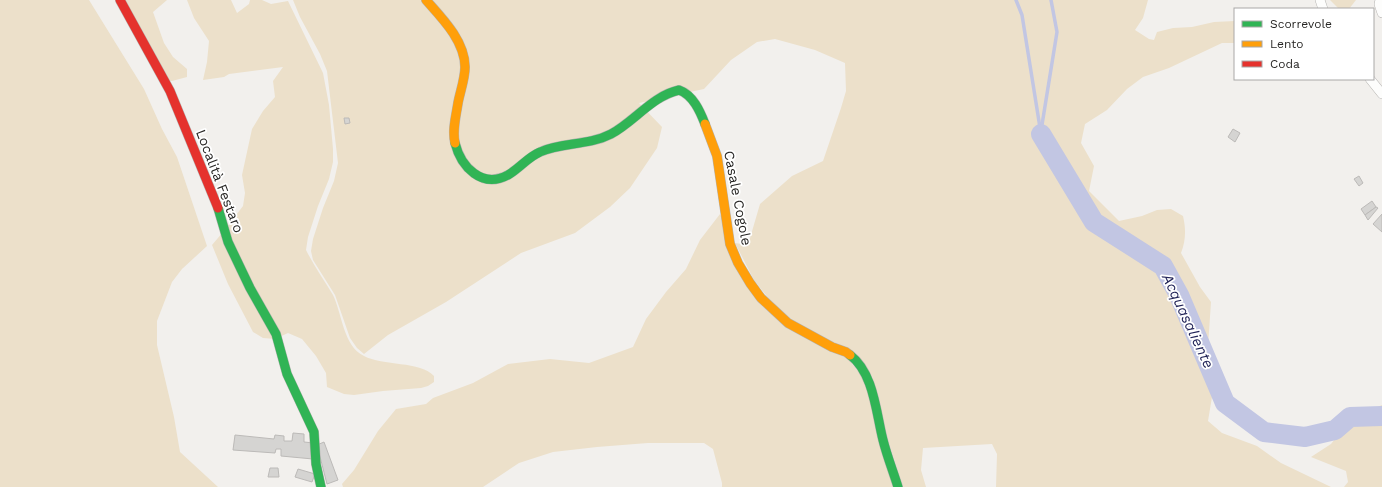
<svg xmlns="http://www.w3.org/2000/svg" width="1382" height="487" viewBox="0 0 1382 487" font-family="'Work Sans',sans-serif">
	<rect width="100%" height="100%" fill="#f2f0ed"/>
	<!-- green -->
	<g fill="#ece0ca">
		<polygon points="0,0 89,0 144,89 162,129 177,157 207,246 182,269 172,282 157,321 157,345 174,417 180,452 218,487 0,487"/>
		<polygon points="122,0 167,0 153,12 164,43 173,57 187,69 187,77 172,81 162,81"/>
		<path d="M187,0H231L237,13L249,4L250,0H262L271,4L288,1L323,73L329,105L333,149V162L329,179L318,206L308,237L306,250C314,266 324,280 333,295C342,313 343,346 364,356C382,366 421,361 434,376V382L428,386L421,388L383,391L354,395L344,394L327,387L326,373L316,356L302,339L288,333L275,339L263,338L253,332L228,284L212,245L223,232L243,206L245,193L242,175L252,129L263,111L275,97L273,81L283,67L229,74L224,77L203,80L207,62L209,41L194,18Z"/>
		<path d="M293,0H1148L1143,18L1135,30L1149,39L1154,40L1157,32L1173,28L1192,27L1214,22L1235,21V43H1222L1169,68L1143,77L1127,89L1107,110L1085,124L1081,143L1094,166L1089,191L1119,221L1142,216L1157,210L1171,209L1183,216C1186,229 1186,240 1181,253L1200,287L1211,302L1207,361L1213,391L1208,421L1222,433L1257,446L1281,463L1331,487H996L997,454L992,444L923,448L921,470L926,487H903L888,440L872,376L791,319L773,304L754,280L735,243L748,245L760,204L792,176L823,161L841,108L846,91L845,63L815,50L775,39L757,42L731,60L704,89L639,103L662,127L657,148L630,188L610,207L575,233L521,253L446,302L388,335L364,354L357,348L350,338L335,295L313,260L311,251L313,239L323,208L334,181L338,163L327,71L320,54L300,17Z"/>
		<polygon points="1330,0 1356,0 1349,9 1339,9"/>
		<polygon points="720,214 759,301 845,355 865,380 894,487 722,487 722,483 713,449 704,443 648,443 597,447 553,452 519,463 483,487 343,487 342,484 354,470 378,431 396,409 426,404 433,398 473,383 508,364 550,359 589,363 633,347 646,319 666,292 686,269 700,240"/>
		<polygon points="1382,405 1382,487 1344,487 1348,482 1346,471 1311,457 1331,444 1343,429 1364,413"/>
	</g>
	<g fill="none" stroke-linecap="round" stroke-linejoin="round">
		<!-- stream -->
		<g stroke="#c2c6e3" stroke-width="3.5">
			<polyline points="1016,0 1022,15 1041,134"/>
			<polyline points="1041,131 1057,32 1051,0"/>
		</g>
		<!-- river -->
		<polyline stroke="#c2c6e3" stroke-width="20" points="1041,134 1094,222 1163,266 1179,295 1225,403 1264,432 1305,437 1335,430 1350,417 1382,416"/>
	</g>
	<!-- building -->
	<g fill="#d5d4d2" stroke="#bcbab8">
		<polygon points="344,118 349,118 350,123 345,124"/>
		<polygon points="1233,129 1240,133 1235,142 1228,137"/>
		<polygon points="1359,176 1363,183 1359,186 1354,179"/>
		<polygon points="1372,201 1376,207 1365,215 1361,209"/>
		<polygon points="1376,207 1378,208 1368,220 1365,215"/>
		<polygon points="1382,214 1382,232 1373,224"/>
		<polygon points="293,433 304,434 304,442 314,443 313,459 281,456 281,449 276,449 275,453 233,450 235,435 274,439 275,435 284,436 284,441 292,441"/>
		<polygon points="324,442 338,480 327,484 317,445"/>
		<polygon points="270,468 278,468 279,477 268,477"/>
		<polygon points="298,469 315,474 312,482 295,477"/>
	</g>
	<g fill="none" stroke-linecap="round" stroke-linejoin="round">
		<!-- street casing -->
		<g stroke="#b4b2b0" stroke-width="10">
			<g id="street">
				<polyline points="1320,0 1323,9"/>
				<polyline points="1380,0 1379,4 1382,13"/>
				<polyline points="1370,79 1382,94"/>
			</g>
		</g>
		<!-- fast casing -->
		<g stroke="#b4b2b0" stroke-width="10">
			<g id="fast">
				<path d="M455,143C461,167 482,189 508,175C520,168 528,157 540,152C562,142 588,146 611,134C634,122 652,96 679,90C693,95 700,111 705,124"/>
				<polyline points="218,208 228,242 250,288 276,334 287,374 314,432 316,464 321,487"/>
				<path d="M850,355C874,373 876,413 883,440C887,456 893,471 898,487"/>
			</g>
		</g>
		<!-- slow casing -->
		<g stroke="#b4b2b0" stroke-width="10">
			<g id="slow">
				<path d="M426,0C442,18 465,41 465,67C465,79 460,92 458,103C456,116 452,130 455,143"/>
				<polyline points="705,124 717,156 730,244 738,263 750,283 761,298 788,323 832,347 846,352 850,355"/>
			</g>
		</g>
		<!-- jam casing -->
		<g stroke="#b4b2b0" stroke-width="10">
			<polyline id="jam" points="120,0 170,91 218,208"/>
		</g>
		<!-- street -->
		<use href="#street" stroke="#fdfdfc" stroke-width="9"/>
		<!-- fast -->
		<use href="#fast" stroke="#30b455" stroke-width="9"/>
		<!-- slow -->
		<use href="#slow" stroke="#ff9f0a" stroke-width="9"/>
		<!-- jam -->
		<use href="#jam" stroke="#e5322d" stroke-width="9"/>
	</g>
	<g text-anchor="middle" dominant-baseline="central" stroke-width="3.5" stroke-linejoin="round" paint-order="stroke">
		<!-- street labels -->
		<g font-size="14" fill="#272624" stroke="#fff">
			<text transform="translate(220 181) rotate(69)">Località Festaro</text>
			<text transform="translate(738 198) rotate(79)">Casale Cogole</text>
		</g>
		<!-- water labels -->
		<g font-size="15" font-style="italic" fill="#222458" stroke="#fff">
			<text transform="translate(1188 321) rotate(65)">Acquasaliente</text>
		</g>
	</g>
	<!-- legend -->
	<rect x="1234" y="8" width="140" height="72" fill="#ffffff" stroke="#a9a8a7"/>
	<rect x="1242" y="21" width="20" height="6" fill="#30b455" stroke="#a9a8a7"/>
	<text x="1270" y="28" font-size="12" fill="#272624">Scorrevole</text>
	<rect x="1242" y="41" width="20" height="6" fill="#ff9f0a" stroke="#a9a8a7"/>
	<text x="1270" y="48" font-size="12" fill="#272624">Lento</text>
	<rect x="1242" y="61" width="20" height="6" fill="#e5322d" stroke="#a9a8a7"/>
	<text x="1270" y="68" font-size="12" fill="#272624">Coda</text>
</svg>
